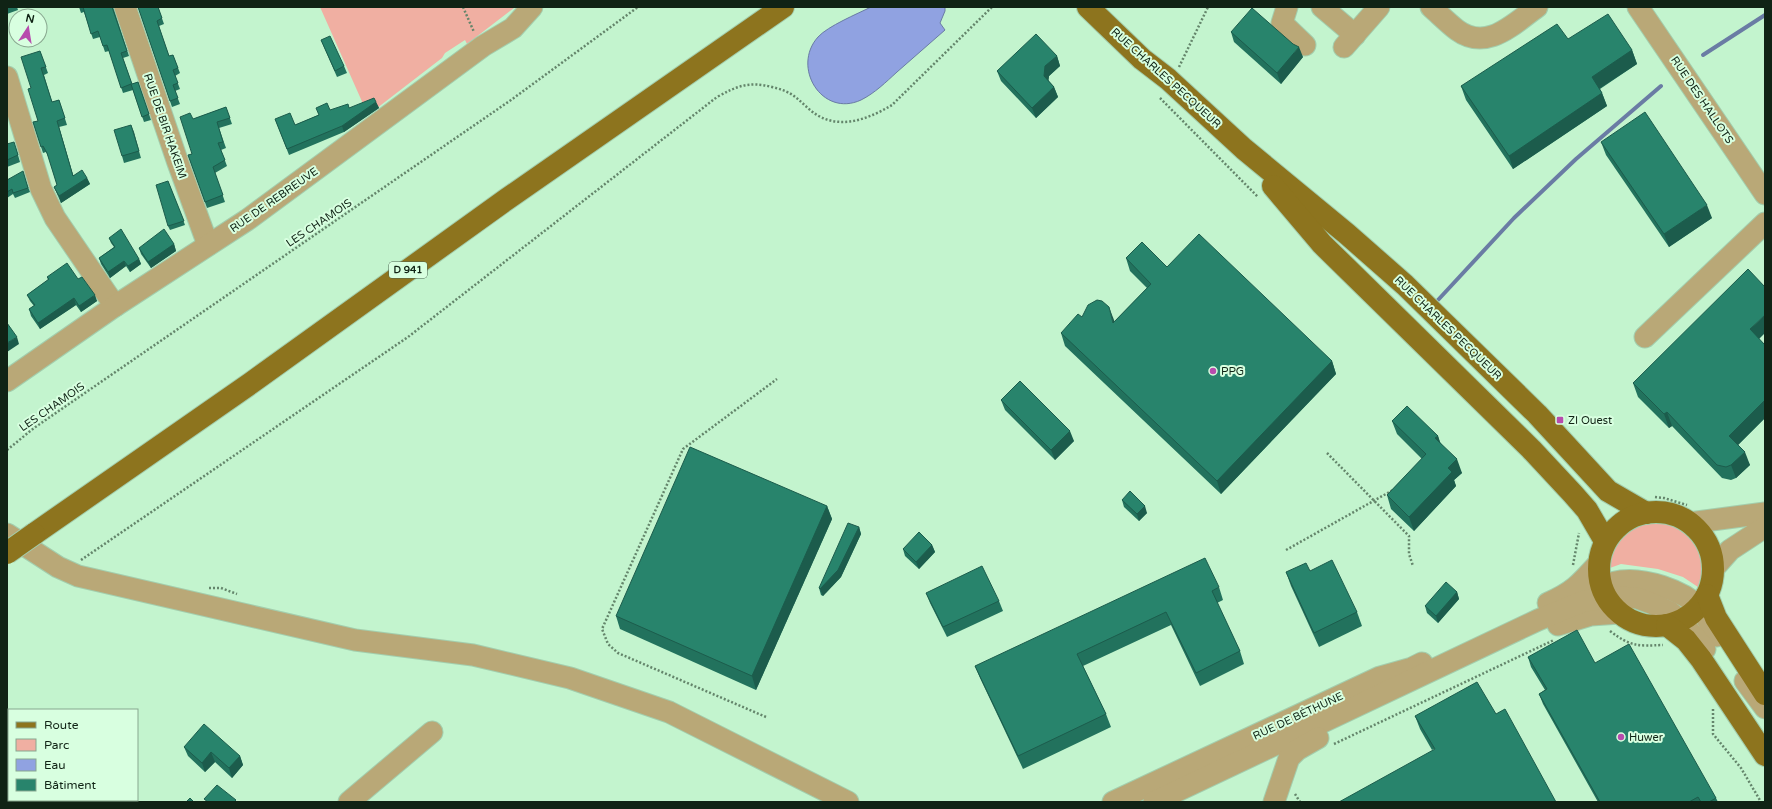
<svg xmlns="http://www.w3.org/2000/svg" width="1772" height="809" viewBox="0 0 1772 809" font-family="'Varela Round',sans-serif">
	<rect width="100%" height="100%" fill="#c3f4ce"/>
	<!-- green -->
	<g fill="#f0afa2">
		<polygon points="320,7 514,7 514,8 467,44 465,40 445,53 442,58 368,115"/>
		<path d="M1650,520C1658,520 1667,520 1675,524C1698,535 1710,564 1698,587L1683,577L1658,569L1621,564L1607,569C1609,541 1622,526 1650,520Z"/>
	</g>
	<!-- water -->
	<path fill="#90a2e1" stroke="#6a7ca4" d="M871,7H945V11L940,23L945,30C929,44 913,58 897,72C886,82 875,93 861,100C822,118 791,67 818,37C828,26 857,14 871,7Z"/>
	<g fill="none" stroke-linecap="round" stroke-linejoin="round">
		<!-- stream -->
		<g stroke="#6a7ca4" stroke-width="4">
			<polyline points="1703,55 1765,15"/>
			<polyline points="1438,300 1514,218 1576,159 1661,86"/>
		</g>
		<!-- minor casing -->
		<g stroke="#a3cead" stroke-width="23">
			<g id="minor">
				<polyline points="125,7 178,163 208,245"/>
				<polyline points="1287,7 1282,23 1305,45"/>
				<polyline points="1322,7 1355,35"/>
				<path d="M1431,7C1440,15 1448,23 1457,30C1487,52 1513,24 1537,7"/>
				<polyline points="1638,7 1765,194"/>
				<polyline points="1344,47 1379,7"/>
				<polyline points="7,77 41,189 55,218 115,306"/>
				<polyline points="1645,337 1765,223"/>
				<polyline points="7,381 115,306 247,220 483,46 513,28 532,7"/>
				<polyline points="1689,523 1765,513"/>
				<polyline points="7,534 58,567 78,576 355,640 473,655 570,678 669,712 848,802"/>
				<polyline points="1714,568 1730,550 1765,527"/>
				<path d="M1593,592C1601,587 1612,582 1621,581C1645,578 1682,590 1699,607C1706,615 1711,627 1717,636"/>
				<path d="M1548,603C1573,592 1580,584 1598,564"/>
				<polyline points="1558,625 1591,615 1620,613"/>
				<polyline points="1745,681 1765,708"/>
				<polyline points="7,784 9,786"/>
				<polyline points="24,800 26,802"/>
				<polyline points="349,802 432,732"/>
				<polyline points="1113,802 1380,677 1412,668 1422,663"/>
				<polyline points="1154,802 1538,620 1584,601 1617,597 1637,598 1653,604 1670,612 1681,621 1705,649"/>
				<polyline points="1274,802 1289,758 1297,750 1318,738"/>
			</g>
		</g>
		<!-- major casing -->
		<g stroke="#a3cead" stroke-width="24">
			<g id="major">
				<polyline points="1088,7 1142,59 1168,79 1244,149 1347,234 1405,285 1537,414 1608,491 1646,513"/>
				<polyline points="1273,186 1322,244 1531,449 1573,494 1587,510 1605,541"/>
				<circle cx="1656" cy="569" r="57"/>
				<polyline points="34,534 251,383 507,199 783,7"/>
				<polyline points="1707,595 1716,618 1765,694"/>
				<polyline points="1667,625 1686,640 1701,659 1765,755"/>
			</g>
		</g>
		<!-- path -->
		<g stroke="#64856b" stroke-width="2.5" stroke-dasharray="2 2" stroke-linecap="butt">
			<polyline points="463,7 474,32"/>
			<polyline points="1179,67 1208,7"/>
			<polyline points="1160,98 1258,197"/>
			<polyline points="7,450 34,428 511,100 638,7"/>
			<polyline points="1327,453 1409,536 1409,554 1413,566"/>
			<polyline points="1655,497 1664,498 1687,505"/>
			<polyline points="1286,550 1393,490"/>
			<path d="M81,560L408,337L717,97C737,86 749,81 772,87C780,89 787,91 794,96C802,102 809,110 817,115C842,130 870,118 892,105L992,7"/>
			<polyline points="1573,565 1579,533"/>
			<polyline points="209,588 221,588 237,594"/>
			<path d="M1610,631C1631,647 1638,646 1663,645"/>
			<polyline points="1713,709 1713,734 1741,768 1761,802"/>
			<polyline points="766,717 618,653 608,644 602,629 683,449 777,379"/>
			<polyline points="1334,744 1554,640"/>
			<polyline points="1295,794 1300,802"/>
		</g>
		<!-- minor -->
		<use href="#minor" stroke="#b9a877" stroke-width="21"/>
		<!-- major -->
		<use href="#major" stroke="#8d741e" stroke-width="22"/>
		<!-- major-bridge casing -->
		<g stroke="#a3cead" stroke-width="24" stroke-linecap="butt">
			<polyline id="major-bridge" points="7,553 34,534"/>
		</g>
		<!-- major-bridge -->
		<use href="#major-bridge" stroke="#8d741e" stroke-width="22"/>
	</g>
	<!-- wall -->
	<g fill="#22725d">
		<polygon points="7,7 17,7 18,10 7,14"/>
		<polygon points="79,7 113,7 114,10 129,56 123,58 132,84 138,82 151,120 144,122 133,90 123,93 109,51 105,52 100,37 93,39 84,12 81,13"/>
		<polygon points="138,7 158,7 164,24 159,26 169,56 173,55 180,73 175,76 180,89 175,91 180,104 172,107"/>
		<polygon points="1231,32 1303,57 1281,84 1234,42"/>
		<polygon points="1568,39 1632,50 1637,64 1600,89 1602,93 1607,106 1513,169 1466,100 1461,86"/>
		<polygon points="321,40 344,66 347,73 337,77"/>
		<polygon points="40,51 48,73 44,75 52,102 59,100 67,125 59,127 73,175 87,178 90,184 61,203 54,187 57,185 49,158 46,152 43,153 33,122 38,121 31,88"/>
		<polygon points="1057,56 1060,66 1049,76 1048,80 1054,87 1058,97 1036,118 1001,81 997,71"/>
		<polygon points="376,102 379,108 344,132 289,155 275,119 295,125 330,110 349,108"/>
		<polygon points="226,107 232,124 219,128 226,148 221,150 227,166 215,173 225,202 207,208 188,155 192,154 193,119"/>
		<polygon points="131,125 141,158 124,163 122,156"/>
		<polygon points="1601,142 1712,218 1669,247 1606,155"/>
		<polygon points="7,144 16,148 20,162 7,167"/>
		<polygon points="24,176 30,192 15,198 13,194 7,198 7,180"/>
		<polygon points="168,181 185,225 170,230 168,226"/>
		<polygon points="109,238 139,259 141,264 130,272 126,266 110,278 101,264 99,258 114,247 111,243"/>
		<polygon points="174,244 176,251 151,268 141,254 139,248"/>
		<polygon points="1126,258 1167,267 1332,361 1336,374 1221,494 1065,346 1061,333 1082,317 1114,322 1147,288 1130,271"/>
		<polygon points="47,277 78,279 97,301 81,312 76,305 40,329 31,316 29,309 34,306 30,301 27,295 48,280"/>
		<polygon points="1759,339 1765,345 1765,418 1738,445 1750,465 1736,478 1731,480 1722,478 1672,426 1669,428 1638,397 1633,383"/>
		<polygon points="1001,400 1074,441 1055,460 1005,410"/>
		<polygon points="1392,421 1438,436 1440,442 1462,473 1454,480 1456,486 1414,531 1391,509 1387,495 1422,459 1397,434"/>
		<polygon points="1122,500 1147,513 1139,521 1124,507"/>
		<polygon points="827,506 832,519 756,690 620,629 616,616"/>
		<polygon points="859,527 861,534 841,577 823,596 821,595 819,588"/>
		<polygon points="932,545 935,552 919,569 905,556 903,549"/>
		<polygon points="1310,571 1357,612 1362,626 1319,647 1291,586 1286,572"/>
		<polygon points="1219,587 1223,600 1217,603 1240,651 1244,664 1200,686 1171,625 1083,666 1106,714 1111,727 1023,769 980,678 975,666"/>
		<polygon points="1457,592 1459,599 1438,623 1427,613 1425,606"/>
		<polygon points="926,593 999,601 1003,611 947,637 930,603"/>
		<polygon points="1528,657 1595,663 1716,798 1718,802 1598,802 1543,704 1539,694 1545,690 1531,667"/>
		<polygon points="7,710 9,712 9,760 7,758"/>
		<polygon points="1496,714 1432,750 1420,729 1415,716"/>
		<polygon points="184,747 240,756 243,765 232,778 215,762 205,772 188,756"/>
		<polygon points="42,800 95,800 98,802 43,802"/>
	</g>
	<!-- shaded-wall -->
	<g fill="#1c5c4c">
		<polygon points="1299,47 1303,57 1281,84 1277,73"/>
		<polygon points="1632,50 1637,64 1597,90 1592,77"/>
		<polygon points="1057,56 1060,66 1049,76 1048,86 1044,76 1045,66"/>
		<polygon points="1054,87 1058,97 1036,118 1032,108"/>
		<polygon points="1602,93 1607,106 1513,169 1509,156"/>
		<polygon points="376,102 379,108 344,132 342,126"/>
		<polygon points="57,121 59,127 75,182 73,176"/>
		<polygon points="131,125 134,132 141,158 139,151"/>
		<polygon points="87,178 90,184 61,203 59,196"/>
		<polygon points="1707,205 1712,218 1669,247 1664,234"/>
		<polygon points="174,244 176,251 151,268 148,262"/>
		<polygon points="139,259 141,264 130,272 128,266"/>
		<polygon points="124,261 126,266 110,278 108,272"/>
		<polygon points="95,295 97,301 81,312 79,306"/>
		<polygon points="74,298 76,305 40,329 38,323"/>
		<polygon points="1109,307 1114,320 1118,337 1113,323"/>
		<polygon points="1765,315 1765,333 1755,343 1750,329"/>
		<polygon points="17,337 19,344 7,352 7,343"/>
		<polygon points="1332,361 1336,374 1221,494 1217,481"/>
		<polygon points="1765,400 1765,418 1734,449 1729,436"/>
		<polygon points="1667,412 1672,426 1669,428 1664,414"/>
		<polygon points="1070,431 1074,441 1055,460 1051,450"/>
		<polygon points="1438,436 1442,449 1435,438"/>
		<polygon points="1745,452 1750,465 1736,478 1731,465"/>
		<polygon points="1457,459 1462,473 1454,480 1456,486 1414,531 1409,517 1448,468"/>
		<polygon points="827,506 832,519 756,690 752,676"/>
		<polygon points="1145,506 1147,513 1139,521 1137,514"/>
		<polygon points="859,527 861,534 841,577 823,596 820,589"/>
		<polygon points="932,545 935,552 919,569 916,562"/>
		<polygon points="1457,592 1459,599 1438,623 1436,616"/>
		<polygon points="211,752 215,762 205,772 202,763"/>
		<polygon points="240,756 243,765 232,778 229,768"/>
	</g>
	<!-- building -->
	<g fill="#28846c" stroke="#1c5c4c">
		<polygon points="83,7 112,7 127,51 121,53 132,84 138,82 149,114 142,117 131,84 121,88 107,45 103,46 98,31 91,34"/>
		<polygon points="138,7 158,7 162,18 157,21 169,56 173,55 178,68 173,70 178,83 173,85 178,98 170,101"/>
		<polygon points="1252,8 1293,44 1299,47 1277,73 1231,32"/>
		<polygon points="1608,14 1632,50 1592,77 1602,93 1509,156 1461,86 1557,24 1568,39"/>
		<polygon points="1036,34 1057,56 1045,66 1044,76 1054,87 1032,108 997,71"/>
		<polygon points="330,36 344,66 335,71 321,40"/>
		<polygon points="40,51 46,67 41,68 52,102 59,100 65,118 57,121 73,176 82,170 87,178 59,196 54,187 57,185 47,153 43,146 41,147 33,122 38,121 28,89 31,88 21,57"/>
		<polygon points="374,98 376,102 342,126 287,149 275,119 290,113 295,125 319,115 316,108 327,103 330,110 348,104 349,108"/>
		<polygon points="226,107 230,118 217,122 223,142 218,143 225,160 213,167 223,195 205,202 188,155 192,154 180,117 190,113 193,119"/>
		<polygon points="1645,112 1707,205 1664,234 1601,142"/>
		<polygon points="131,125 139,151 122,156 114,130"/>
		<polygon points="14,142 18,155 7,160 7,144"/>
		<polygon points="23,171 28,188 13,193 12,189 7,192 7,180"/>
		<polygon points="168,181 184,221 168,226 156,185"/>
		<polygon points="121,229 139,259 128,266 124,261 108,272 99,258 115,247 109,238"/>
		<polygon points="164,229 174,244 148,262 139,248"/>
		<polygon points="1199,234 1332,361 1217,481 1061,333 1078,314 1082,317 1088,305 1097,300 1102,301 1109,307 1113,323 1151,284 1126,258 1142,242 1167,267"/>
		<polygon points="67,263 78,279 82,277 95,295 79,306 74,298 38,323 29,309 35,305 27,295 49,279 47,277"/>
		<polygon points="1748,269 1765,287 1765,315 1750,329 1765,345 1765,400 1729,436 1745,452 1731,465 1726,467 1717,465 1667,412 1664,414 1633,383"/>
		<polygon points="7,323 17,337 7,343"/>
		<polygon points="1020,381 1070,431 1051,450 1001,400"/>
		<polygon points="1407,406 1438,436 1435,438 1457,459 1448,468 1452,472 1409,517 1387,495 1426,454 1392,421"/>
		<polygon points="690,447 827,506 752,676 616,616"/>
		<polygon points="1130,491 1145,506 1137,514 1122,500"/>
		<polygon points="848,523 859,527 838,570 820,589 819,588"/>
		<polygon points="919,532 932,545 916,562 903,549"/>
		<polygon points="1205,558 1219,587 1212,591 1240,651 1196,673 1166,612 1077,654 1106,714 1018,756 975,666"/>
		<polygon points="1332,560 1357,612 1314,633 1286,572 1306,563 1310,571"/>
		<polygon points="982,566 999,601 943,627 926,593"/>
		<polygon points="1446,582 1457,592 1436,616 1425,606"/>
		<polygon points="1577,630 1595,663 1629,644 1716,798 1709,802 1701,802 1698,797 1689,802 1600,802 1539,694 1547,689 1528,657"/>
		<polygon points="1477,682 1496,714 1505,709 1556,802 1339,802 1435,749 1415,716"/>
		<polygon points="7,710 9,712 9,755 7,753"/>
		<polygon points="204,724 240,756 229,768 211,752 202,763 184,747"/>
		<polygon points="217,785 236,800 234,802 208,802 204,799"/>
		<polygon points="190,798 194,802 186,802"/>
		<polygon points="45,800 95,800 98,802 49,802"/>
		<polygon points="105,800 113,800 116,802 103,802"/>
	</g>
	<!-- markers -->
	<g fill="#b74cad" stroke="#d8ffe0" stroke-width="1.5">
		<circle cx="1213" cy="371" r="4"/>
		<rect x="1556" y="416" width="8" height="8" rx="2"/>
		<circle cx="1621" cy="737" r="4"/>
	</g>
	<g text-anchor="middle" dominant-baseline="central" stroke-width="4" stroke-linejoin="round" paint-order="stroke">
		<!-- shield labels -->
		<rect fill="#d8ffe0" stroke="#4c6552" stroke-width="1" x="389" y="262" width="38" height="16" rx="3"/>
		<g font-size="10" font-weight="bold" fill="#102315">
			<text x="408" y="270">D 941</text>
		</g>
		<!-- street labels -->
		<g font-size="11" fill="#102315" stroke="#d8ffe0">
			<text transform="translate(1166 78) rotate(42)">RUE CHARLES PECQUEUR</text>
			<text transform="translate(1702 100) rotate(56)">RUE DES HALLOTS</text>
			<text transform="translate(165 126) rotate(71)">RUE DE BIR HAKEIM</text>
			<text transform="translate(274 200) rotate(-35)">RUE DE REBREUVE</text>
			<text transform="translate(319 223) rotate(-34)">LES CHAMOIS</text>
			<text transform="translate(1448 328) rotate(44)">RUE CHARLES PECQUEUR</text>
			<text transform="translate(52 407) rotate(-35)">LES CHAMOIS</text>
			<text transform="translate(1298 716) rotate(-25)">RUE DE BÉTHUNE</text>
		</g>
		<!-- poi labels -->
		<g font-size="11" fill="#102315" stroke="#d8ffe0" text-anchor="start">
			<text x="1221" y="371">PPG</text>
			<text x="1568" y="420">ZI Ouest</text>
			<text x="1629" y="737">Huwer</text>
		</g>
	</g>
	<!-- border -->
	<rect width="1772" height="809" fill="none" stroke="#102315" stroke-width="16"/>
	<!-- legend -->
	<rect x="8" y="709" width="130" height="92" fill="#d8ffe0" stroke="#88a78f"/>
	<rect x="16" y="722" width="20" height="6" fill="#8d741e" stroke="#88a78f"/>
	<text x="44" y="729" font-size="12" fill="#102315">Route</text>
	<rect x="16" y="739" width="20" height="12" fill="#f0afa2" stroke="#88a78f"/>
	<text x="44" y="749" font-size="12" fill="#102315">Parc</text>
	<rect x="16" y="759" width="20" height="12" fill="#90a2e1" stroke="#88a78f"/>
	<text x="44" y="769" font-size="12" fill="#102315">Eau</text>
	<rect x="16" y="779" width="20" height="12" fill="#28846c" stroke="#88a78f"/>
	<text x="44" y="789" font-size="12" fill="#102315">Bâtiment</text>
	<!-- north arrow -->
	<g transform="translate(28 28) rotate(12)"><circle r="19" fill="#d8ffe0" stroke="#88a78f"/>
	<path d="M0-3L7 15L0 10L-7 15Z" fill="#b74cad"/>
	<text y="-6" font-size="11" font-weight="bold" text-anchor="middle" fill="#102315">N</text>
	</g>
</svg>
